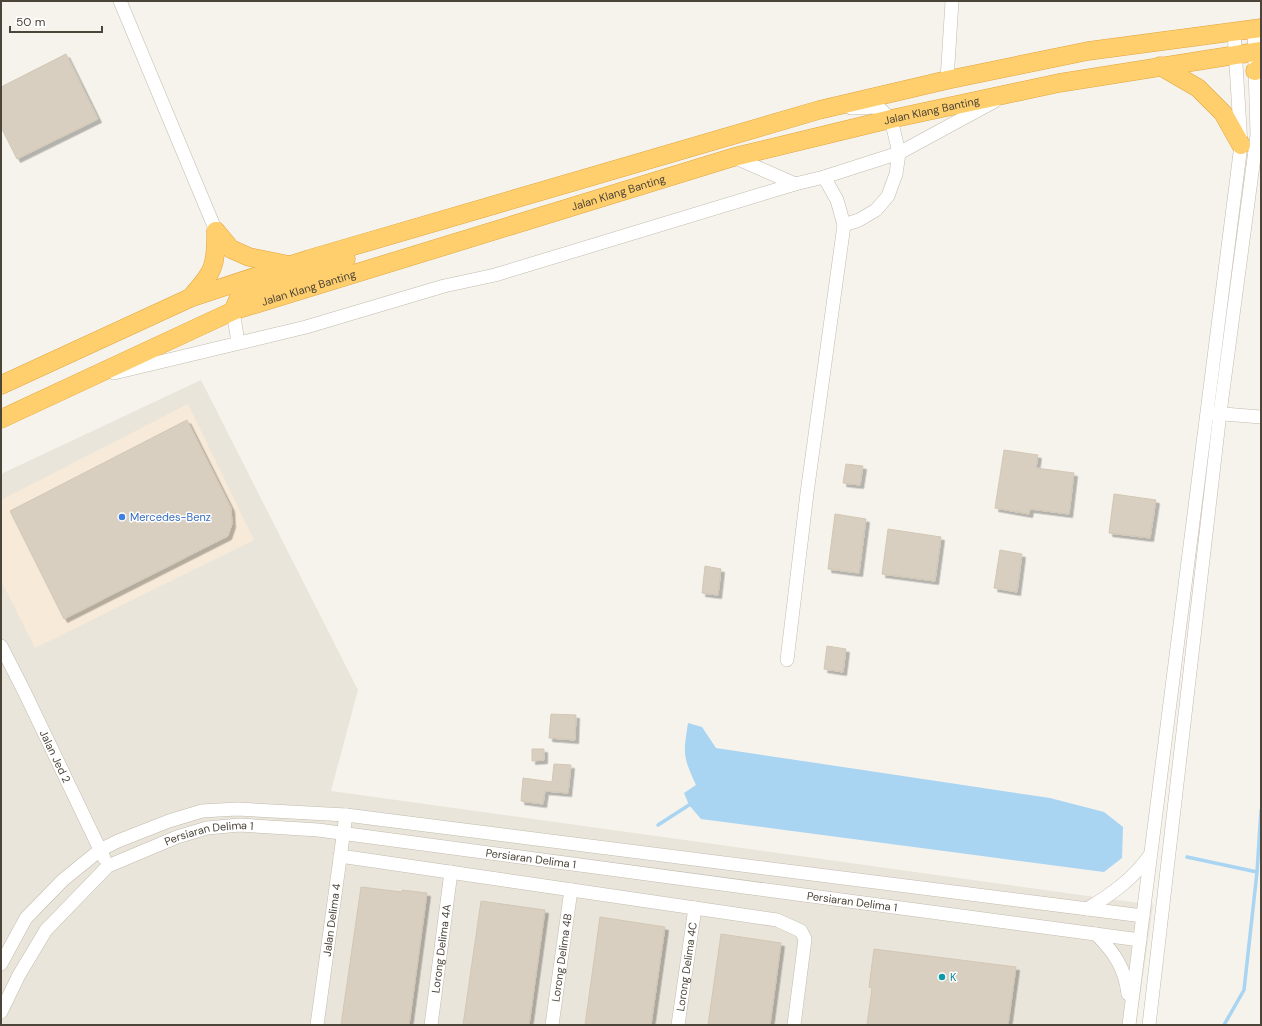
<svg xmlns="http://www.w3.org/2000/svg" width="1262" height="1026" viewBox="0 0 1262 1026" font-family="'DM Sans',sans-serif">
	<defs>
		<filter id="shadow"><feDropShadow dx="3.5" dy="3.5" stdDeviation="0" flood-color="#0004"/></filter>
	</defs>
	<rect width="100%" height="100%" fill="#f6f3ec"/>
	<!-- residential -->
	<polygon fill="#eae5da" points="201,380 358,690 331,791 1153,905 1136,1025 1,1025 1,474"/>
	<!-- commercial -->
	<polygon fill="#f7ead8" points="188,404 254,540 35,648 1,581 1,500"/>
	<!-- water -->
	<path fill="#a9d4f2" d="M688,723L702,727L716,748L1050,798L1104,812L1123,827L1122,858L1104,872L701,819L689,805L684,793L696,785C683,756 683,755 688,723Z"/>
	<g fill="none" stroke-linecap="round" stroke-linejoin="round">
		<!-- stream -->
		<g stroke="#a9d4f2" stroke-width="3.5">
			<polyline points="658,825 689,805"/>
			<polyline points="1187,857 1257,872"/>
			<polyline points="1224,1025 1244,990 1257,872 1261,810"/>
		</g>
	</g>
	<!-- building -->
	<g fill="#d8cfc1" stroke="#d3c7b4" filter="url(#shadow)">
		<polygon points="66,54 98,119 17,159 1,127 1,87"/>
		<polygon points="187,420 231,508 232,524 228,536 64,619 10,511"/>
		<polygon points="1004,450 1038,455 1036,468 1074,473 1069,514 1030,509 1029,514 995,508"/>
		<polygon points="846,464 863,466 860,485 843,483"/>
		<polygon points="1114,494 1156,500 1150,538 1109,533"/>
		<polygon points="835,514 866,519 859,573 828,569"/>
		<polygon points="888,529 941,537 935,581 882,574"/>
		<polygon points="1000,550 1022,554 1017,592 994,588"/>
		<polygon points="705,566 721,569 718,595 702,593"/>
		<polygon points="827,646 846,649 843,672 824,669"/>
		<polygon points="551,714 576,715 575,740 549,738"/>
		<polygon points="532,749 544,749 544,760 532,761"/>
		<polygon points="554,764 571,765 568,793 545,791 543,804 521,801 523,778 552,782"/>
		<polygon points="361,887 402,892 402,890 427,893 409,1025 341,1025"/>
		<polygon points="481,901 545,910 529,1025 463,1025"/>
		<polygon points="600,917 665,927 651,1025 585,1025"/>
		<polygon points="721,934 781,943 770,1025 708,1025"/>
		<polygon points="874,949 1016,967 1008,1025 867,1025 872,988 869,987"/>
	</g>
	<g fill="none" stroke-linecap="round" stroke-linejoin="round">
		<!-- minor casing -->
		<g stroke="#c2bbae" stroke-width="14">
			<g id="minor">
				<polyline points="120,1 216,231"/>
				<polyline points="947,80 952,1"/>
				<polyline points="734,157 795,184"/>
				<polyline points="844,225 859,220 876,210 888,196 896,174 899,153 891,119 878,107 851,108"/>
				<polyline points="233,311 238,342"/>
				<polyline points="114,373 306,327 444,286 495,275 795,184 824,177 899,153 995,101"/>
				<polyline points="1211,413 1261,417"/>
				<path id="s1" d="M1,646L24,691L104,858"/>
				<polyline points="787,660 807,493 844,225 837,200 824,177"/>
				<polyline points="340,856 777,920 801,931 805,939 794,1025"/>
				<path d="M1087,909C1112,894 1133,879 1150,855"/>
				<path d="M1096,934C1114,952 1125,968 1128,994"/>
				<polyline points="1,964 26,918 63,880 100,850 118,841 169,821 202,811 237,809 346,815 1143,916"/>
				<path id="s2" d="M1,1012L19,975L46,930L108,866L177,837L207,828L240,825L318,830L1140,940"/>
				<path id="s3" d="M317,1025L346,815"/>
				<path id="s4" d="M431,1025L451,872"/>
				<path id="s5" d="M552,1025L571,890"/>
				<path id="s6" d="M678,1025L695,908"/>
				<polyline points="1129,1025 1241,145 1234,32"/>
				<polyline points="1149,1025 1220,413 1257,135 1254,29"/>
			</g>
		</g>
		<!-- highway casing -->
		<g stroke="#e0a43c" stroke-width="19">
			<g id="highway">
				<polyline points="1160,66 1198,88 1223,113 1241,145"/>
				<polyline points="1255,71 1261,67"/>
				<polyline points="216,231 231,249 249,257 289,265"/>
				<path d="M190,298C214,271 216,268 216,231"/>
				<polyline points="233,311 239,297 248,291 325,267 346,259"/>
				<polyline points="1,385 190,298 309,259 819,110 947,80 1088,51 1261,28"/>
				<path id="s7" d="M1,419L233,311L734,157L891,119L1059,83L1261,51"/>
			</g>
		</g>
		<!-- minor -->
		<use href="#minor" stroke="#fff" stroke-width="13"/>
		<!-- highway -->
		<use href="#highway" stroke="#ffcf6e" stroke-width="18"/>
	</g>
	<!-- markers -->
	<circle fill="#3f7fe0" stroke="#fff" stroke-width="1.5" cx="122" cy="517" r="4"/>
	<circle fill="#0f9aa8" stroke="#fff" stroke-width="1.5" cx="942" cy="977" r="4"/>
	<g text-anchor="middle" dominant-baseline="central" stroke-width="3" stroke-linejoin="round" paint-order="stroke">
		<!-- street labels -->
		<g font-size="11" fill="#4b4439" stroke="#fff">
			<text stroke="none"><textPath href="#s7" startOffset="983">Jalan Klang Banting</textPath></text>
			<text stroke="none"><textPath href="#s7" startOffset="659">Jalan Klang Banting</textPath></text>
			<text stroke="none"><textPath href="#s7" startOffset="335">Jalan Klang Banting</textPath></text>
			<text stroke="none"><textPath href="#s1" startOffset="123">Jalan Jed 2</textPath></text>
			<text stroke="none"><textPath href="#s2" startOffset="290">Persiaran Delima 1</textPath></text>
			<text stroke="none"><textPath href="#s2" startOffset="615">Persiaran Delima 1</textPath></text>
			<text stroke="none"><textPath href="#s2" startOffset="939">Persiaran Delima 1</textPath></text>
			<text stroke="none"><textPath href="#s3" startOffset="106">Jalan Delima 4</textPath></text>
			<text stroke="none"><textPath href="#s4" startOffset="77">Lorong Delima 4A</textPath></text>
			<text stroke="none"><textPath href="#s5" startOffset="68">Lorong Delima 4B</textPath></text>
			<text stroke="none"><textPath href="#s6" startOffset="59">Lorong Delima 4C</textPath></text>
		</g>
		<!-- shop labels -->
		<g font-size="11" fill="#366cbe" stroke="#fff" text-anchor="start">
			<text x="130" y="517">Mercedes-Benz</text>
		</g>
		<!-- culture labels -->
		<g font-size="11" fill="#0d838f" stroke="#fff" text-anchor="start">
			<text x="950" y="977">K</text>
		</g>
	</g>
	<!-- border -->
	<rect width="1262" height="1026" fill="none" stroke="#4b4439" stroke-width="4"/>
	<!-- scale -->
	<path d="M10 26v6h92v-6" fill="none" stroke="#4b4439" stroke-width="2"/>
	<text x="16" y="26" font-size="12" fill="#4b4439" stroke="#ffffff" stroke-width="3" paint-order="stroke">50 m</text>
</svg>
